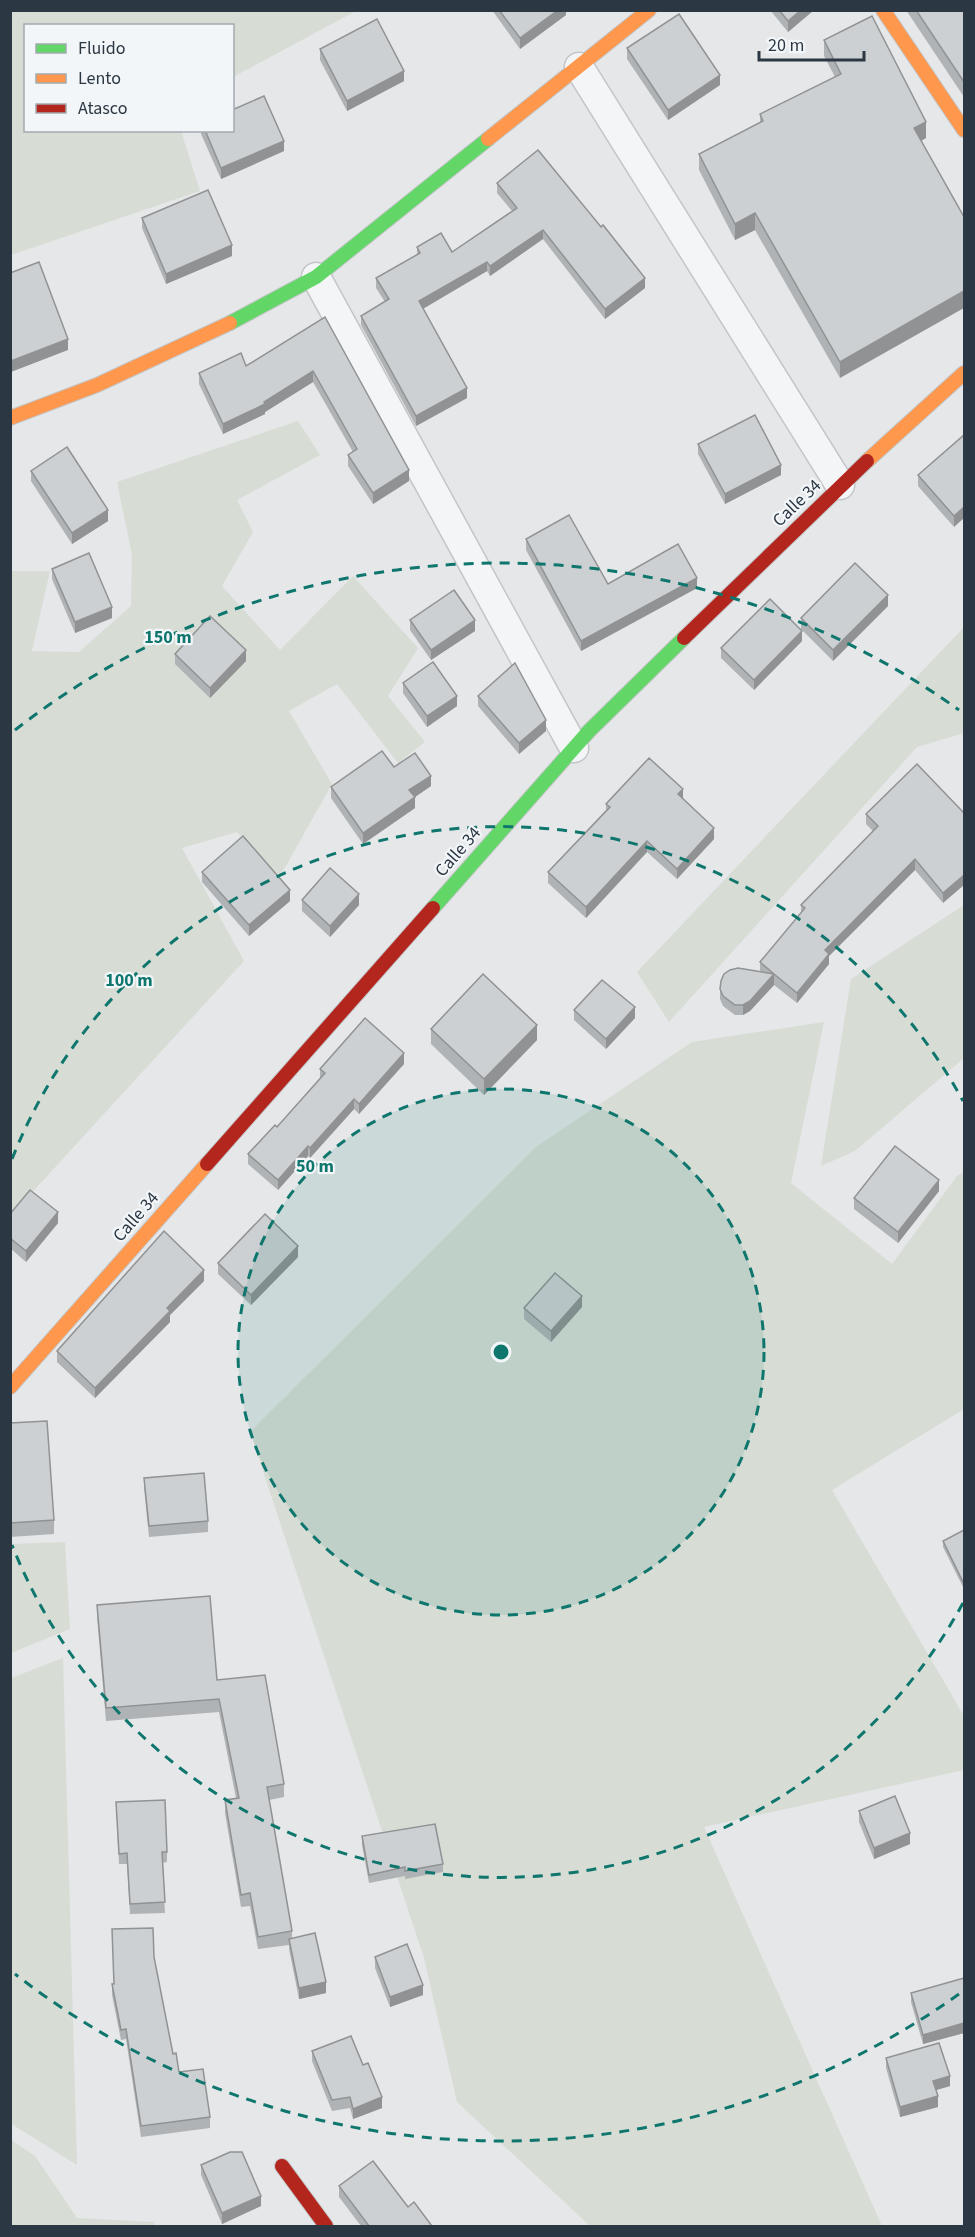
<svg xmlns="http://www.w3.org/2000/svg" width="975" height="2237" viewBox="0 0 975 2237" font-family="'Source Sans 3',sans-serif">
	<rect width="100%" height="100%" fill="#e5e7e9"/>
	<!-- green -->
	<g fill="#d7ddd5">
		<polygon points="10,11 11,10 356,11 233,77 232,26 26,26 26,130 181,131 200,191 11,255"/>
		<polygon points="298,421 320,455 237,500 253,532 222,586 280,650 353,576 418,648 388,696 425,742 398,763 337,684 289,711 332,784 278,880 237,832 182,848 244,961 15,1211 10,1208 11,571 50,571 32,651 79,652 131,606 132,555 117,482"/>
		<polygon points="964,627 964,733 917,747 669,1022 637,972"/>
		<polygon points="964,905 964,1058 855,1151 821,1166 851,979"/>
		<polygon points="824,1022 791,1183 892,1264 957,1176 964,1172 964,1409 832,1490 964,1716 964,1770 704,1827 882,2226 590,2226 457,2102 424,1958 250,1432 536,1147 692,1042"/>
		<polygon points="65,1542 70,1629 11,1653 11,1544"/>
		<polygon points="63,1658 77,2165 10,2123 11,1678"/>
		<polygon points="11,2140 35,2156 77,2218 155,2222 153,2226 11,2226"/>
	</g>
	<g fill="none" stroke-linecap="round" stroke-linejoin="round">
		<!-- street casing -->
		<g stroke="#c3c5c7" stroke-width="31">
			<g id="street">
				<polyline points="579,67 840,485"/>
				<polyline points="316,277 574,748"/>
			</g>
		</g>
		<!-- fast casing -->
		<g stroke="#c3c5c7" stroke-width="16">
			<g id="fast">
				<polyline points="230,323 316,277 488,139"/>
				<polyline points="433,908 589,731 684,638"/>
			</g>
		</g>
		<!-- slow casing -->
		<g stroke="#c3c5c7" stroke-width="16">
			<g id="slow">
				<polyline points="883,10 964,130"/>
				<polyline points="488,139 649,10"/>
				<polyline points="10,418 97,385 230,323"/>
				<polyline points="867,461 964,373"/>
				<polyline points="10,1387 207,1164"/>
			</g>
		</g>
		<!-- jam casing -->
		<g stroke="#c3c5c7" stroke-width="16">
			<g id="jam">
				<polyline points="684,638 867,461"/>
				<polyline points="207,1164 433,908"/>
				<polyline points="282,2166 326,2226"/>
			</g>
		</g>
		<!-- street -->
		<use href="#street" stroke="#f4f5f6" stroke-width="28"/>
		<!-- fast -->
		<use href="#fast" stroke="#63d668" stroke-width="14"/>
		<!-- slow -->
		<use href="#slow" stroke="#ff974d" stroke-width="14"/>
		<!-- jam -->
		<use href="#jam" stroke="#b3261e" stroke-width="14"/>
	</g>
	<!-- wall -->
	<g fill="#b0b3b5">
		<polygon points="492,10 566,10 566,15 520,49"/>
		<polygon points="770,10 814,10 788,32"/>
		<polygon points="906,10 964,10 964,97"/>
		<polygon points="824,40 926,138 921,141 840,378 755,230 735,240 699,170 699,154 760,123 760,114 835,77 824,56"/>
		<polygon points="627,48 720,85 668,120 627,59"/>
		<polygon points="320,49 404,81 347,111 320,60"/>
		<polygon points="201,130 205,130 284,151 221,179 201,134"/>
		<polygon points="497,183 645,288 605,319 543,239 490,276 487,271 423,309 467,398 416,426 361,325 361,316 385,302 376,288 376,278 417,255 417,247 452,252 512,211 497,193"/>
		<polygon points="142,218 232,256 166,284 142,228"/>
		<polygon points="325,317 409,481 373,504 348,466 348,455 353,452 313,382 265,412 265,414 223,434 199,384 199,373 246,366"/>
		<polygon points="964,435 954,527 918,486 918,475"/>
		<polygon points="698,444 781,475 725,504 698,454"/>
		<polygon points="31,471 108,521 72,544 31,481"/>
		<polygon points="526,539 608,584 697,588 581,651 526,550"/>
		<polygon points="52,569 112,618 75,633 52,579"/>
		<polygon points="888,606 833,661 801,629 801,618"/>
		<polygon points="410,620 475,631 431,660 410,630"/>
		<polygon points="802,641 754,690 721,658 721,648"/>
		<polygon points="175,654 246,661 210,698 175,664"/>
		<polygon points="403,683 457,706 427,727 403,693"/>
		<polygon points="478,696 546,731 519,754 478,706"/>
		<polygon points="394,767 431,786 415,797 415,808 363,844 331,798 331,787"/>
		<polygon points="683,798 714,839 677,879 647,852 586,918 548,883 548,872 606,810 606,804"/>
		<polygon points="964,813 943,903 915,870 829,956 829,964 797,1003 774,985 750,1011 743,1015 735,1015 723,1006 720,999 720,989 760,972 760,962 801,913 801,905 873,831 866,824 866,814"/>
		<polygon points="202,872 290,901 249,936 202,882"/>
		<polygon points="302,900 359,905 330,937 302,911"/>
		<polygon points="574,1010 635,1018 606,1049 574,1020"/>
		<polygon points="431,1029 537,1040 484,1095 431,1044"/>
		<polygon points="404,1064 359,1114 354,1109 310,1158 308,1156 278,1190 248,1164 248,1154 277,1127 320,1079 320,1069"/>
		<polygon points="939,1191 898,1243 854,1209 854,1198"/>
		<polygon points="10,1214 58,1223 26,1262 10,1248"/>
		<polygon points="298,1257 251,1305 218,1274 218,1263"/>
		<polygon points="204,1281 170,1315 170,1322 95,1398 57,1362 57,1351"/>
		<polygon points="582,1307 551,1342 524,1319 524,1308"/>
		<polygon points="10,1423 54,1520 54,1534 10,1537"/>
		<polygon points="144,1478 208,1521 208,1532 149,1537 144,1488"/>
		<polygon points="964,1530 964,1589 943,1547 943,1541"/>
		<polygon points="97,1605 217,1680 284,1784 284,1797 269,1800 292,1931 292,1938 326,1993 299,1999 289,1949 289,1945 258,1949 250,1906 241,1907 225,1813 225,1800 236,1798 219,1712 106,1721 97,1617"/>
		<polygon points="116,1802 167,1852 167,1862 162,1863 165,1913 130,1914 127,1864 119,1864"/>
		<polygon points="859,1811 910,1844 874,1859 859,1822"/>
		<polygon points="362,1836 443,1864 443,1872 405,1879 405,1876 369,1883 362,1845"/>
		<polygon points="154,1957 173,2054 179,2072 210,2117 210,2128 141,2137 126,2039 121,2040 112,1995 112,1984"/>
		<polygon points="375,1957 423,1995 390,2007 375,1968"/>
		<polygon points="964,1978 964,2033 923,2044 911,2002 911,1993"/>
		<polygon points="312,2051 363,2065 382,2108 353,2119 350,2108 332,2111 312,2061"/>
		<polygon points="886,2058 950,2086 936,2090 938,2107 900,2117 886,2068"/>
		<polygon points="201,2165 261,2206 222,2224 201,2175"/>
		<polygon points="339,2186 408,2207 432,2226 361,2226 339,2197"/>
	</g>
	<!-- shaded-wall -->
	<g fill="#909293">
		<polygon points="558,10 566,10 566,15 520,49 520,38"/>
		<polygon points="801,10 814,10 788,32 788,21"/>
		<polygon points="404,71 404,81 347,111 347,101"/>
		<polygon points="720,75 720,85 668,120 668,110"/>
		<polygon points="926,122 926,138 914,145 914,128"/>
		<polygon points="284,141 284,151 221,179 221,168"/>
		<polygon points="755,213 755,230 735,240 735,224"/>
		<polygon points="543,230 543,239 490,276 490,266"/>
		<polygon points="232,245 232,256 166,284 166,274"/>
		<polygon points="487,262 487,271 419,311 419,301"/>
		<polygon points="645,278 645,288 605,319 605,309"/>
		<polygon points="964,291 964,308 840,378 840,362"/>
		<polygon points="68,339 68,350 11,372 11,361"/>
		<polygon points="313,371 313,382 265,412 265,414 223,434 223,424 264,402"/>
		<polygon points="467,388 467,398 416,426 416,416"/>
		<polygon points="781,465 781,475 725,504 725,494"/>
		<polygon points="409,470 409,481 373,504 373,493"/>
		<polygon points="964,507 964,518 954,527 954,516"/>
		<polygon points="108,510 108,521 72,544 72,533"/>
		<polygon points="697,578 697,588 581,651 581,641"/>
		<polygon points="888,595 888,606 833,661 833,650"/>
		<polygon points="112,607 112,618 75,633 75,622"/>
		<polygon points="475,620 475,631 431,660 431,650"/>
		<polygon points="802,631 802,641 754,690 754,680"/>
		<polygon points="246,650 246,661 210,698 210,688"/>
		<polygon points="457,696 457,706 427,727 427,716"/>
		<polygon points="546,720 546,731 519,754 519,743"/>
		<polygon points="431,776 431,786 409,801 409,790"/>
		<polygon points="683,789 683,800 678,794"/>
		<polygon points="415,797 415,808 363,844 363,833"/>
		<polygon points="714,828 714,839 677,879 677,869"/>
		<polygon points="647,841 647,852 586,918 586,907"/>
		<polygon points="915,859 915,870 829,956 829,964 797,1003 797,993 825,950"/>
		<polygon points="964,875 964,885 943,903 943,893"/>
		<polygon points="290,890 290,901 249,936 249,925"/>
		<polygon points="359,894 359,905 330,937 330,926"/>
		<polygon points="774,974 774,985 750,1011 743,1015 743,1005"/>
		<polygon points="635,1007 635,1018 606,1049 606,1039"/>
		<polygon points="537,1025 537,1040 484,1095 484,1079"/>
		<polygon points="404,1053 404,1064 359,1114 359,1104"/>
		<polygon points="354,1099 354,1109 310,1158 310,1148"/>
		<polygon points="308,1146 308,1156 278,1190 278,1180"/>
		<polygon points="939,1180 939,1191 898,1243 898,1232"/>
		<polygon points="58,1212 58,1223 26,1262 26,1251"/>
		<polygon points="298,1246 298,1257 251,1305 251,1295"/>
		<polygon points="204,1270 204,1281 170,1315 170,1322 95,1398 95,1388 167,1308"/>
		<polygon points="582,1296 582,1307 551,1342 551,1331"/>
		<polygon points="910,1833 910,1844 874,1859 874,1848"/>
		<polygon points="326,1982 326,1993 299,1999 299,1988"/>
		<polygon points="423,1985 423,1995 390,2007 390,1997"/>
		<polygon points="964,2023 964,2033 923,2044 923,2035"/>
		<polygon points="950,2076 950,2086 933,2091 933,2081"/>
		<polygon points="938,2096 938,2107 900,2117 900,2107"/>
		<polygon points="382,2097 382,2108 353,2119 353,2109"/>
		<polygon points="261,2196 261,2206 222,2224 222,2213"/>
	</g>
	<!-- building -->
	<g fill="#cdd0d2" stroke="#909293" stroke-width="1.5">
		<polygon points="499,10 558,10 520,38"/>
		<polygon points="779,10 801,10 788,21"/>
		<polygon points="916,10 964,10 964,82"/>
		<polygon points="679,14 720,75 668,110 627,48"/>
		<polygon points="872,16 926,122 914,128 964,217 964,291 840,362 755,213 735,224 699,154 763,121 760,114 841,74 824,40"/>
		<polygon points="377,19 404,71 347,101 320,49"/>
		<polygon points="264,96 284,141 221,168 205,130 232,130 232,110"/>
		<polygon points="538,150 601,227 603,225 645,278 605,309 543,230 490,266 487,262 419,301 467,388 416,416 361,316 389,299 376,278 420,253 417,247 441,233 452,252 517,208 497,183"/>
		<polygon points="208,190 232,245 166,274 142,218"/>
		<polygon points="39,262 68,339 11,361 10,273"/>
		<polygon points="325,317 409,470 373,493 348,455 357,449 313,371 264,402 265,404 223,424 199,373 241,353 246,366"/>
		<polygon points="755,415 781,465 725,494 698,444"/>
		<polygon points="964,435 964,507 954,516 918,475"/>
		<polygon points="67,447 108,510 72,533 31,471"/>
		<polygon points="569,515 608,584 678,544 697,578 581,641 526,539"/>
		<polygon points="89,553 112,607 75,622 52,569"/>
		<polygon points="855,563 888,595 833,650 801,618"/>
		<polygon points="454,590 475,620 431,650 410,620"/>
		<polygon points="770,599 802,631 754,680 721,648"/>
		<polygon points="210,616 246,650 210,688 175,654"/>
		<polygon points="433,662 457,696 427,716 403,683"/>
		<polygon points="515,663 546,720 519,743 478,696"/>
		<polygon points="382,751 394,767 415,753 431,776 409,790 415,797 363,833 331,787"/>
		<polygon points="649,758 683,789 678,794 714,828 677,869 647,841 586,907 548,872 610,807 606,804"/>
		<polygon points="917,764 964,813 964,875 943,893 915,859 825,950 829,954 797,993 774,974 750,1001 743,1005 735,1005 723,996 720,989 721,981 724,974 730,970 738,968 774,974 760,962 805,908 801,905 878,826 866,814"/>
		<polygon points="243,836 290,890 249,925 202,872"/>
		<polygon points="330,868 359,894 330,926 302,900"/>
		<polygon points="483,974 537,1025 484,1079 431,1029"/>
		<polygon points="602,980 635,1007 606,1039 574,1010"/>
		<polygon points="365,1018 404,1053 359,1104 354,1099 310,1148 308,1146 278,1180 248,1154 275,1125 277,1127 325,1073 320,1069"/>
		<polygon points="895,1146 939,1180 898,1232 854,1198"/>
		<polygon points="30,1190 58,1212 26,1251 10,1238 10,1214"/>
		<polygon points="265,1214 298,1246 251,1295 218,1263"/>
		<polygon points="164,1231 204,1270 167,1308 170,1311 95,1388 57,1351"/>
		<polygon points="555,1273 582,1296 551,1331 524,1308"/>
		<polygon points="47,1421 54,1520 10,1523 10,1423"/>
		<polygon points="204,1473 208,1521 149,1526 144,1478"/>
		<polygon points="964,1530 964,1584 943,1541"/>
		<polygon points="210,1596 217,1680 265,1675 284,1784 267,1787 292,1931 258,1937 250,1893 241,1895 225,1800 239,1798 219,1699 106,1708 97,1605"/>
		<polygon points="895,1796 910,1833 874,1848 859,1811"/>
		<polygon points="165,1800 167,1852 162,1852 165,1902 130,1904 127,1853 119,1854 116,1802"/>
		<polygon points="435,1824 443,1864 405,1871 405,1867 369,1875 362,1836"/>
		<polygon points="153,1928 154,1957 173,2054 176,2053 179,2072 203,2069 210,2117 141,2126 126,2029 121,2030 112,1984 114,1984 112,1929"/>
		<polygon points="315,1933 326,1982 299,1988 289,1939"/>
		<polygon points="407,1944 423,1985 390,1997 375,1957"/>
		<polygon points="964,1978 964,2023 923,2035 911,1993"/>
		<polygon points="351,2036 363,2065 368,2063 382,2097 353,2109 350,2097 332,2100 312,2051"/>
		<polygon points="939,2043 950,2076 933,2081 938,2096 900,2107 886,2058"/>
		<polygon points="230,2152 242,2152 261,2196 222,2213 201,2165"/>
		<polygon points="373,2161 408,2207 414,2202 432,2226 369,2226 339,2186"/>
	</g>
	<!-- distance rings -->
	<circle cx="501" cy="1352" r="263" fill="#0f766e" fill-opacity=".12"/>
	<g fill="none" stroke="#0f766e" stroke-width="3" stroke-dasharray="10 8">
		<circle cx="501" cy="1352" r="263"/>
		<path d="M963 1603A526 526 0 0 1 12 1545M12 1159A526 526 0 0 1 963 1101"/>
		<path d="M959 1994A789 789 0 0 1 15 1974M15 730A789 789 0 0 1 959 710"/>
	</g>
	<g text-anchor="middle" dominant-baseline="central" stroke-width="4.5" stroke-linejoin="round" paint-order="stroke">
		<!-- street labels -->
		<g font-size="18" fill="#2b3844" stroke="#f3f6f8">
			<text transform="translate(797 503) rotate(-44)">Calle 34</text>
			<text transform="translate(458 852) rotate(-49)">Calle 34</text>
			<text transform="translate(136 1217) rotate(-49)">Calle 34</text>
		</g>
	</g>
	<circle cx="501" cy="1352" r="9" fill="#0f766e" stroke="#f3f6f8" stroke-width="3"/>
	<g font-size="18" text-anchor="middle" font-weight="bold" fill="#0f766e" stroke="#f3f6f8" stroke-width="4.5" stroke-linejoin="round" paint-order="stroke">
		<text x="168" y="643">150 m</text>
		<text x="129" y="986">100 m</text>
		<text x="315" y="1172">50 m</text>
	</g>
	<!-- border -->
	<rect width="975" height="2237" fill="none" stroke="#2b3844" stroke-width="24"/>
	<!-- legend -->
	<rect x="24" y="24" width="210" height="108" fill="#f3f6f8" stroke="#a3aab0" stroke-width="1.5"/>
	<rect x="36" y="44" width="30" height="9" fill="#63d668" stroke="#a3aab0" stroke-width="1.5"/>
	<text x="78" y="54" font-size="18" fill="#2b3844">Fluido</text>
	<rect x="36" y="74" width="30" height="9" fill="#ff974d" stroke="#a3aab0" stroke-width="1.5"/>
	<text x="78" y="84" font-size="18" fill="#2b3844">Lento</text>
	<rect x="36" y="104" width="30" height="9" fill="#b3261e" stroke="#a3aab0" stroke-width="1.5"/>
	<text x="78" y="114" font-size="18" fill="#2b3844">Atasco</text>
	<!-- scale -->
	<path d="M759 51v9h105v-9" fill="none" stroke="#2b3844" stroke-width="3"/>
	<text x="768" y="51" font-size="18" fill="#2b3844" stroke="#f3f6f8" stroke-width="4.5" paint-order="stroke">20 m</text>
</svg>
